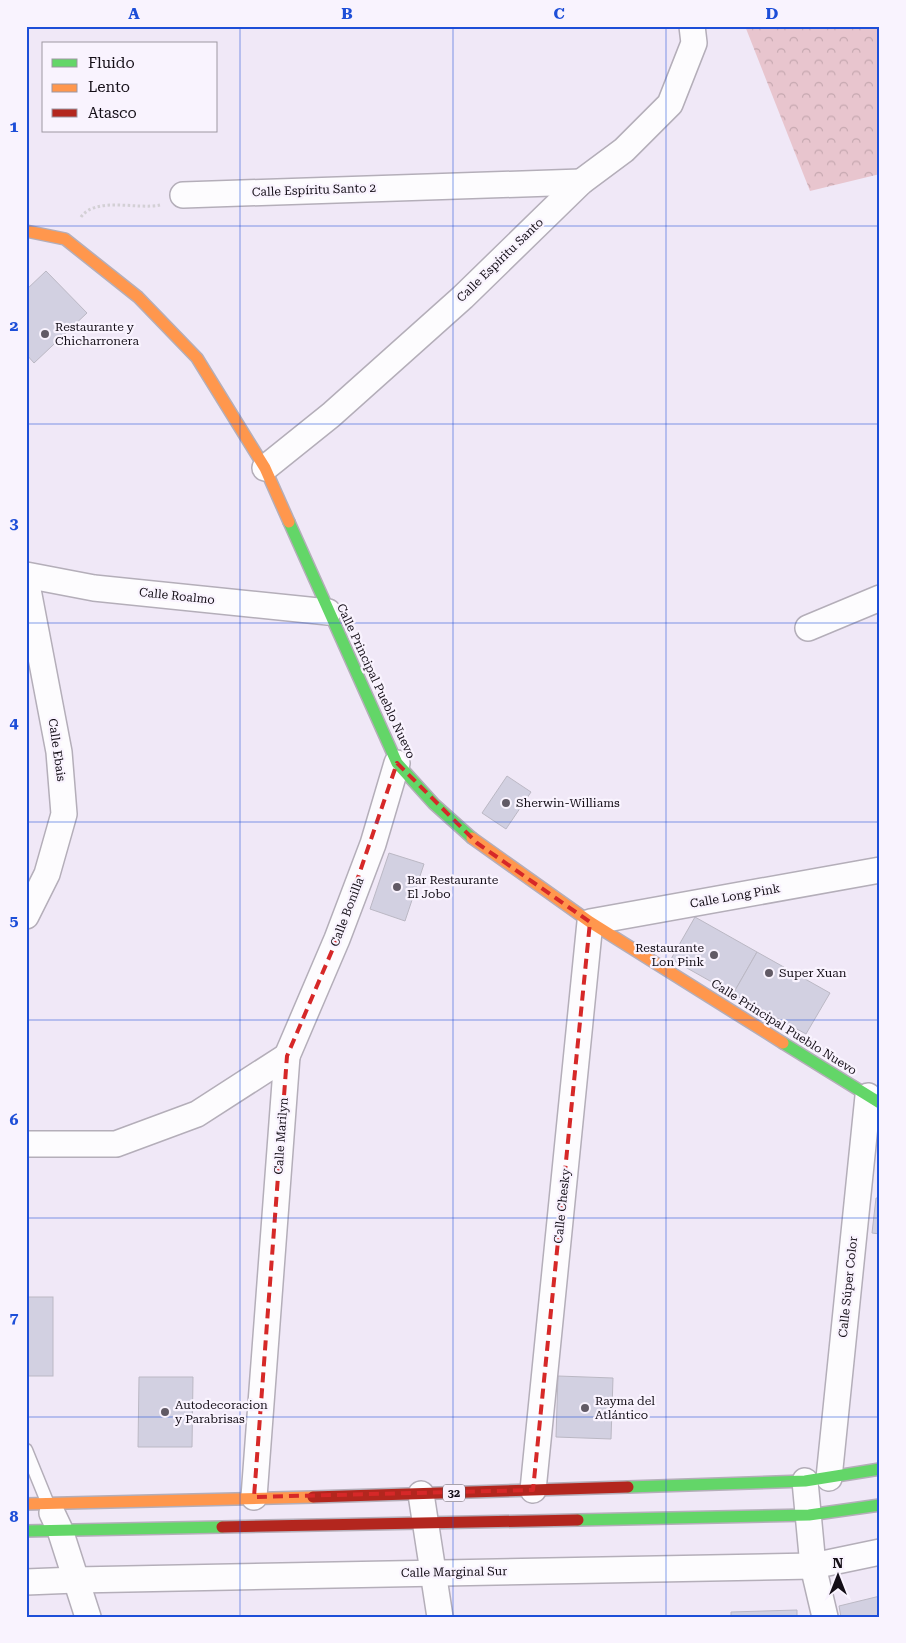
<svg xmlns="http://www.w3.org/2000/svg" width="906" height="1643" viewBox="0 0 906 1643" font-family="'Roboto Serif',serif">
	<defs>
		<pattern id="forest-crowns" width="20" height="18" patternUnits="userSpaceOnUse" patternTransform="scale(1.25)"><rect width="20" height="18" fill="#e8c5ce"/><path d="M2 6a3 3 0 1 1 6 0M12 15a3 3 0 1 1 6 0" fill="none" stroke="#c6a8b0"/></pattern>
	</defs>
	<rect width="100%" height="100%" fill="#f0e8f7"/>
	<!-- forest -->
	<polygon fill="url(#forest-crowns)" points="745,26 880,26 880,174 810,191"/>
	<!-- building -->
	<g fill="#d2d0e1" stroke="#bbb8c4">
		<polygon points="46,271 87,313 34,363 26,354 26,290"/>
		<polygon points="507,776 531,792 506,829 482,813"/>
		<polygon points="389,853 424,864 405,921 370,909"/>
		<polygon points="695,917 757,952 733,994 671,959"/>
		<polygon points="757,952 830,993 806,1034 733,994"/>
		<polygon points="876,1198 880,1198 880,1234 872,1233"/>
		<rect x="26" y="1297" width="27" height="79"/>
		<polygon points="558,1376 613,1378 611,1439 556,1437"/>
		<polygon points="139,1377 193,1377 192,1447 138,1447"/>
		<polygon points="880,1596 880,1617 841,1617 839,1606"/>
		<polygon points="797,1610 797,1617 731,1617 731,1612"/>
	</g>
	<g fill="none" stroke-linecap="round" stroke-linejoin="round">
		<!-- lane casing -->
		<g stroke="#b4aeb9" stroke-width="15">
			<polyline id="lane" points="26,1450 48,1504"/>
		</g>
		<!-- street casing -->
		<g stroke="#b4aeb9" stroke-width="28">
			<g id="street">
				<polyline points="183,195 581,182"/>
				<polyline points="265,468 331,415 463,297 581,182 624,150 670,104 694,43 692,26"/>
				<polyline points="26,575 94,588 328,612"/>
				<polyline points="26,579 59,752 64,814 47,874 26,916"/>
				<polyline points="808,628 880,598"/>
				<polyline points="287,1056 337,939 373,844 397,763"/>
				<polyline points="26,1144 116,1144 197,1114 287,1056 254,1497"/>
				<polyline points="829,1478 868,1096"/>
				<polyline points="805,1481 813,1566 825,1617"/>
				<polyline points="533,1490 590,922 880,870"/>
				<polyline points="421,1494 440,1617"/>
				<polyline points="52,1513 60,1530 88,1617"/>
				<polyline points="26,1582 76,1580 813,1566 880,1552"/>
			</g>
		</g>
		<!-- fast casing -->
		<g stroke="#b4aeb9" stroke-width="14">
			<g id="fast">
				<polyline points="289,522 397,763 434,804 472,838"/>
				<polyline points="783,1043 880,1103"/>
				<polyline points="628,1487 805,1481 880,1469"/>
				<polyline points="578,1520 809,1515 880,1505"/>
				<polyline points="26,1531 222,1527"/>
			</g>
		</g>
		<!-- slow casing -->
		<g stroke="#b4aeb9" stroke-width="14">
			<g id="slow">
				<polyline points="26,231 65,239 138,297 197,358 265,468 289,522"/>
				<polyline points="472,838 590,922 783,1043"/>
				<polyline points="26,1504 313,1497"/>
			</g>
		</g>
		<!-- jam casing -->
		<g stroke="#b4aeb9" stroke-width="14">
			<g id="jam">
				<polyline points="313,1497 628,1487"/>
				<polyline points="222,1527 578,1520"/>
			</g>
		</g>
		<!-- path -->
		<path stroke="#d3d0d5" stroke-width="3" stroke-dasharray="2.5 2.5" stroke-linecap="butt" d="M81,217C96,196 138,210 160,205"/>
		<!-- lane -->
		<use href="#lane" stroke="#fdfcfe" stroke-width="12"/>
		<!-- street -->
		<use href="#street" stroke="#fdfcfe" stroke-width="25"/>
		<!-- fast -->
		<use href="#fast" stroke="#63d668" stroke-width="11"/>
		<!-- slow -->
		<use href="#slow" stroke="#ff974d" stroke-width="11"/>
		<!-- jam -->
		<use href="#jam" stroke="#b3261e" stroke-width="11"/>
	</g>
	<!-- marked area -->
	<path fill="none" stroke="#d62828" stroke-width="4" stroke-dasharray="10 6" stroke-linejoin="round" d="M397,763L477,843L590,922L533,1490L254,1497L287,1056L337,939Z"/>
	<!-- grid -->
	<path fill="none" stroke="#1d4ed8" stroke-width="1" stroke-opacity="0.55" d="M240,26V1617M453,26V1617M666,26V1617M26,226H880M26,424H880M26,623H880M26,822H880M26,1020H880M26,1218H880M26,1417H880"/>
	<!-- markers -->
	<g fill="#615a65" stroke="#f9f3fe" stroke-width="2">
		<circle cx="45" cy="334" r="5"/>
		<circle cx="506" cy="803" r="5"/>
		<circle cx="397" cy="887" r="5"/>
		<circle cx="714" cy="955" r="5"/>
		<circle cx="769" cy="973" r="5"/>
		<circle cx="585" cy="1408" r="5"/>
		<circle cx="165" cy="1412" r="5"/>
	</g>
	<g text-anchor="middle" dominant-baseline="central" stroke-width="4.5" stroke-linejoin="round" paint-order="stroke">
		<!-- shield labels -->
		<rect fill="#f9f3fe" stroke="#59535c" stroke-width="1" x="443" y="1484.5" width="22" height="17" rx="4"/>
		<g font-size="11" font-weight="bold" fill="#140e17">
			<text x="454" y="1493">32</text>
		</g>
		<!-- street labels -->
		<g font-size="12" fill="#140e17" stroke="#f9f3fe">
			<text transform="translate(314 190) rotate(-2)">Calle Espíritu Santo 2</text>
			<text transform="translate(500 260) rotate(-44)">Calle Espíritu Santo</text>
			<text transform="translate(177 596) rotate(6)">Calle Roalmo</text>
			<text transform="translate(376 681) rotate(65)">Calle Principal Pueblo Nuevo</text>
			<text transform="translate(57 750) rotate(82)">Calle Ebais</text>
			<text transform="translate(735 896) rotate(-10)">Calle Long Pink</text>
			<text transform="translate(347 912) rotate(-69)">Calle Bonilla</text>
			<text transform="translate(784 1027) rotate(32)">Calle Principal Pueblo Nuevo</text>
			<text transform="translate(281 1136) rotate(-86)">Calle Marilyn</text>
			<text transform="translate(562 1206) rotate(-84)">Calle Chesky</text>
			<text transform="translate(848 1287) rotate(-84)">Calle Súper Color</text>
			<text transform="translate(454 1572) rotate(-1)">Calle Marginal Sur</text>
		</g>
		<!-- poi labels -->
		<g font-size="12" fill="#140e17" stroke="#f9f3fe" text-anchor="start">
			<text x="55" y="327">Restaurante y<tspan x="55" dy="14">Chicharronera</tspan></text>
			<text x="516" y="803">Sherwin-Williams</text>
			<text x="407" y="880">Bar Restaurante<tspan x="407" dy="14">El Jobo</tspan></text>
			<text x="704" y="948" text-anchor="end">Restaurante<tspan x="704" dy="14">Lon Pink</tspan></text>
			<text x="779" y="973">Super Xuan</text>
			<text x="595" y="1401">Rayma del<tspan x="595" dy="14">Atlántico</tspan></text>
			<text x="175" y="1405">Autodecoracion<tspan x="175" dy="14">y Parabrisas</tspan></text>
		</g>
	</g>
	<!-- border -->
	<rect width="906" height="1643" fill="none" stroke="#f9f3fe" stroke-width="55"/>
	<!-- legend -->
	<rect x="42" y="42" width="175" height="90" fill="#f9f3fe" stroke="#9d97a2"/>
	<rect x="52" y="59" width="25" height="8" fill="#63d668" stroke="#9d97a2"/>
	<text x="88" y="68" font-size="15" fill="#140e17">Fluido</text>
	<rect x="52" y="84" width="25" height="8" fill="#ff974d" stroke="#9d97a2"/>
	<text x="88" y="92" font-size="15" fill="#140e17">Lento</text>
	<rect x="52" y="109" width="25" height="8" fill="#b3261e" stroke="#9d97a2"/>
	<text x="88" y="118" font-size="15" fill="#140e17">Atasco</text>
	<!-- north arrow -->
	<g transform="translate(838 1576)" stroke="#f9f3fe" stroke-width="4" paint-order="stroke">
	<path d="M0-4L9 19L0 12L-9 19Z" fill="#140e17"/>
	<text y="-8" font-size="14" font-weight="bold" text-anchor="middle" fill="#140e17">N</text>
	</g>
	<rect x="28" y="28" width="850" height="1588" fill="none" stroke="#1d4ed8" stroke-width="2"/>
	<g font-size="16" text-anchor="middle" font-weight="bold" fill="#1d4ed8">
		<text x="134" y="19">A</text>
		<text x="347" y="19">B</text>
		<text x="559" y="19">C</text>
		<text x="772" y="19">D</text>
		<text x="14" y="132">1</text>
		<text x="14" y="331">2</text>
		<text x="14" y="529">3</text>
		<text x="14" y="728">4</text>
		<text x="14" y="926">5</text>
		<text x="14" y="1125">6</text>
		<text x="14" y="1323">7</text>
		<text x="14" y="1522">8</text>
	</g>
</svg>
